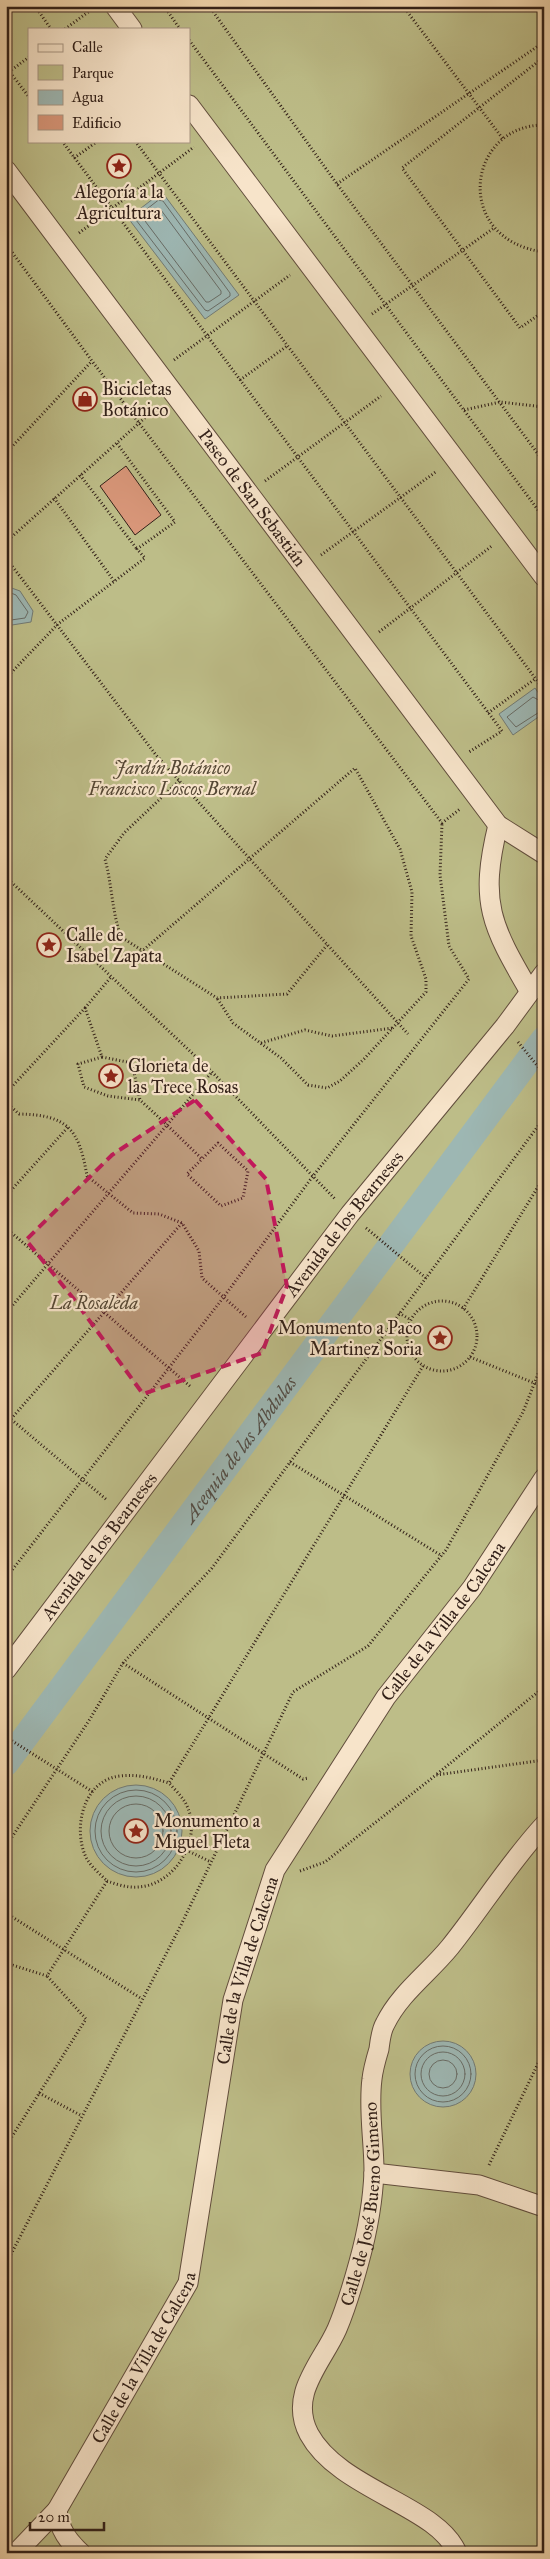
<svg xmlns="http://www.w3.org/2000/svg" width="550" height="2559" viewBox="0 0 550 2559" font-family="'IM FELL Great Primer',serif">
	<rect width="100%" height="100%" fill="#f2d6ad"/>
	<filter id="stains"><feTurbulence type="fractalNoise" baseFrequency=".004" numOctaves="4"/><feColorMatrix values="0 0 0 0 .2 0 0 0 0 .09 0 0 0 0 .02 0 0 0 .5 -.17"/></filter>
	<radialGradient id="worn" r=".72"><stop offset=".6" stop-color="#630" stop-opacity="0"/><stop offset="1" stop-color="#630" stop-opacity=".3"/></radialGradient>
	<!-- green -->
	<path fill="#bdbd88" stroke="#786e50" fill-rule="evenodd" d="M6,6H544V2553H6ZM29,29H189V141H29Z"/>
	<!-- water -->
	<g fill="#9db7b3" stroke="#727b75">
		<polygon points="162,192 239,295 205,319 128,218"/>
		<polygon points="6,586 20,591 33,611 31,622 12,625 6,631"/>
		<polygon points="535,688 544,701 544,713 513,735 499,714"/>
		<circle cx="136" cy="1831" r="46"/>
		<circle cx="443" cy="2074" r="33"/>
	</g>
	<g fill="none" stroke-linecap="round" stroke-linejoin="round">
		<!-- shore -->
		<g stroke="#686c66" stroke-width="1">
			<polygon points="159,200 163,201 230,293 230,296 208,311 205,310 136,220 137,217"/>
			<polygon points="158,209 161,210 221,291 221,294 209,302 206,302 145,221"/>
			<polyline points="6,591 16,595 28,612 25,618 11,620 6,624"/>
			<polyline points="544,703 533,697 507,717 516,727 544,709"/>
			<circle cx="136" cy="1831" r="41"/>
			<circle cx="136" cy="1831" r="35"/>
			<circle cx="136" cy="1831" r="27"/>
			<circle cx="443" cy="2074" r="28"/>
			<circle cx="443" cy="2074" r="22"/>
			<circle cx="443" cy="2074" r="14"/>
		</g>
		<!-- canal -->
		<path stroke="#9db7b3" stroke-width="26" id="s1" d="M6,1763L544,1039"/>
	</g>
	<!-- building -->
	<polygon fill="#d89679" stroke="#322018" points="126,466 161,515 135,535 100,486"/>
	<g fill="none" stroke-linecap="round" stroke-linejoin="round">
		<!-- street casing -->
		<g stroke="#624e3d" stroke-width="21">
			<g id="street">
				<polyline points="115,6 132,29"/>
				<polyline points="189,105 544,577"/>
				<path id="s2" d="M6,170L498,825L544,854"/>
				<path d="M498,825C479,903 491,925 530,992"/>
				<path id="s3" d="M6,1670L350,1214L505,1026L544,973"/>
				<polyline points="374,2173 479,2185 544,2207"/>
				<path d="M57,2510C59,2529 68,2541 81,2553"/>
				<path id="s4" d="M16,2553L57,2510L188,2283L233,2000L275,1870L386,1697L472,1588L544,1478"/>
				<path id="s5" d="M457,2553C439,2506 339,2490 309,2434C288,2394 322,2363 337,2329C346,2308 353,2284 359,2262C367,2233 373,2201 374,2171C374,2141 368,2109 372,2079C373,2069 376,2059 379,2049C380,2041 381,2031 385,2024C400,1993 429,1973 450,1947C482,1907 509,1863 544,1825"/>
			</g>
		</g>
		<!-- path -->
		<g stroke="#322018" stroke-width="3" stroke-dasharray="1 2.5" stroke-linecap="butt">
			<polyline points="35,6 51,29"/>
			<polyline points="164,6 180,29"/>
			<polyline points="209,6 337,184 544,462"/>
			<polyline points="403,6 503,139"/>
			<polyline points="65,29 95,7"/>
			<polyline points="189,40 544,518"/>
			<polyline points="544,57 402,168 520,328 544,311"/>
			<polyline points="6,67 29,97"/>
			<polyline points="6,74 29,57"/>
			<path d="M544,125C466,125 452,240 544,252"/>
			<polyline points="62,141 502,731 469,752"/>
			<polyline points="135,141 544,690"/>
			<polyline points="74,158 98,141"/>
			<polyline points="337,184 544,42"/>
			<polyline points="79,233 194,147"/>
			<polyline points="6,244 92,361 442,823 460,809"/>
			<polyline points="372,314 494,228"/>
			<polyline points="174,360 290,275"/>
			<polyline points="240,380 287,346"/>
			<polyline points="464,410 500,402 544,407"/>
			<polyline points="6,453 92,361"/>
			<polyline points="80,475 137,549"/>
			<polyline points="265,481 381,396"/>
			<polyline points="54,498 114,581"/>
			<polyline points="6,542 157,407"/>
			<polyline points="321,555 437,471"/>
			<polyline points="6,558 156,755 408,1034"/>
			<polyline points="379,632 493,545"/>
			<polyline points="6,678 58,624 145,558 137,549 175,522 116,442"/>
			<polyline points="488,713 535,679"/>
			<path d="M179,781L124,833L105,859C112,885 112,912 121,937L217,998L287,994L327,945"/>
			<polyline points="6,877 212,1072 336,1200"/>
			<polyline points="141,952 355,768 400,849 412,892 411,936 426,979 426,992 364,1059 340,1081 327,1088 308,1085 281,1058 233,1023 217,998"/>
			<polyline points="85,1008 111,977"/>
			<polyline points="518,1042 544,1074"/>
			<polyline points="261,1043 305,1030 332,1036 393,1028"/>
			<polyline points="102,1057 132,1063 140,1100"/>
			<polyline points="6,1093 85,1008 102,1057 78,1064 84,1087 108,1096 140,1100 167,1125 212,1072"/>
			<path d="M6,1102L19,1114C68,1115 79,1129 87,1176L133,1213L159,1214L182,1223L199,1251L202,1278L246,1317"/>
			<polyline points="6,1196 69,1126"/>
			<polyline points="6,1228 191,1387"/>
			<polyline points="366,1228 426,1278"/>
			<circle cx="442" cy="1336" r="35"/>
			<polyline points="463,1309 544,1177"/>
			<polyline points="6,1313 167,1125 202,1159 218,1143 248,1171 243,1198 221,1206 187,1174 202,1159"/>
			<polyline points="399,1313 411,1320"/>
			<polyline points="470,1357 544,1387"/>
			<polyline points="6,1415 107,1500"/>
			<polyline points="11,1419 182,1223"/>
			<polyline points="290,1462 442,1556"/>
			<polyline points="6,1578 223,1298 313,1176 469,979 449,946 440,875 442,823"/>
			<polyline points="123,1663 303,1779 308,1778"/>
			<polyline points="6,1737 93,1792"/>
			<polyline points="437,1774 544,1687"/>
			<polyline points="6,1846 90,1719 123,1663 212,1568 544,1118"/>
			<polyline points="186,1850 211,1862"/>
			<polyline points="300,1871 325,1862 436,1775 544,1760"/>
			<path d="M107,1881C116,1884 127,1888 137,1887C175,1886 204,1838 186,1804C182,1796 174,1789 169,1783"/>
			<polyline points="6,1913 142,1999"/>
			<path d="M6,1963L47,1976L107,1881C99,1873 89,1865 85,1855C73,1826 84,1780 120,1776C138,1774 152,1778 169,1783L423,1366"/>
			<polyline points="39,2093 82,2116"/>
			<polyline points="6,2146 86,2019 47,1976"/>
			<polyline points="489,2165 544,2051"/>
			<polyline points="6,2264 181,1925 293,1692 368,1646 446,1550 523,1412 544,1359"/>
		</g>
		<!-- street -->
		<use href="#street" stroke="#f7e4ca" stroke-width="19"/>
	</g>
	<!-- marked area -->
	<path fill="#c2185b" fill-opacity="0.2" stroke="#c2185b" stroke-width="4" stroke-dasharray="10 6" stroke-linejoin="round" d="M195,1100L266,1179L287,1286L262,1353L143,1394L73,1298L26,1240L112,1155Z"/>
	<!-- icons -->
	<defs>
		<g id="sight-ring" transform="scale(1.25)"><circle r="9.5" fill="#f7e4ca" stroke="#8f2418" stroke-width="1.5"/><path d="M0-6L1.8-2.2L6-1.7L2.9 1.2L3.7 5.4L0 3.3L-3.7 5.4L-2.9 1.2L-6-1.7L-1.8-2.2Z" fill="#8f2418"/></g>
		<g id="shop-ring" transform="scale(1.25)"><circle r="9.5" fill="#f7e4ca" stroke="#8f2418" stroke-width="1.5"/><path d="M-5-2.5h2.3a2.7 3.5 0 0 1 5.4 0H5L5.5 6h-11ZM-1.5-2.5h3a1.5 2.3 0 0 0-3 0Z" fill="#8f2418"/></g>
	</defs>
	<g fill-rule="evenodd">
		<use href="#sight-ring" x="119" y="166"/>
		<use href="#shop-ring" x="85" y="399"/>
		<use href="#sight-ring" x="49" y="945"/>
		<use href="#sight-ring" x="111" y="1076"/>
		<use href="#sight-ring" x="440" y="1338"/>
		<use href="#sight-ring" x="136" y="1831"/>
	</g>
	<g text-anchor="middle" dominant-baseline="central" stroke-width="4.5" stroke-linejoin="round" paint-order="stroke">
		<!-- poi labels -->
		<g font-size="18" fill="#322018" stroke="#f7e4ca" text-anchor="start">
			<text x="119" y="192" text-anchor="middle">Alegoría a la<tspan x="119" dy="21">Agricultura</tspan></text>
			<text x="102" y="389">Bicicletas<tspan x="102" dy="21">Botánico</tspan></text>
			<text x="66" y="935">Calle de<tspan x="66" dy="21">Isabel Zapata</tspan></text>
			<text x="128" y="1066">Glorieta de<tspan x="128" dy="21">las Trece Rosas</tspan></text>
			<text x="422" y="1328" text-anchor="end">Monumento a Paco<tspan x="422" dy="21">Martinez Soria</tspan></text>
			<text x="154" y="1821">Monumento a<tspan x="154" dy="21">Miguel Fleta</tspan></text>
		</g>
		<!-- street labels -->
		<g font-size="18" fill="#322018" stroke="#f7e4ca">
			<text stroke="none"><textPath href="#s2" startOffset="410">Paseo de San Sebastián</textPath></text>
			<text stroke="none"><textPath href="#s3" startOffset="560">Avenida de los Bearneses</textPath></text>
			<text stroke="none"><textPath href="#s3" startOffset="155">Avenida de los Bearneses</textPath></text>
			<text stroke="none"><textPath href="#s4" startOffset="1045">Calle de la Villa de Calcena</textPath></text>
			<text stroke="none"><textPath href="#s4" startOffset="640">Calle de la Villa de Calcena</textPath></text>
			<text stroke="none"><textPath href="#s5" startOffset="436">Calle de José Bueno Gimeno</textPath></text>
			<text stroke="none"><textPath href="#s4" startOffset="235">Calle de la Villa de Calcena</textPath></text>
		</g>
		<!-- park labels -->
		<g font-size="18" font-style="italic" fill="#554734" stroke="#f7e4ca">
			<text x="172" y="768">Jardín Botánico<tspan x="172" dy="21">Francisco Loscos Bernal</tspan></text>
			<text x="94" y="1303">La Rosaleda</text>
		</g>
		<!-- water labels -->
		<g font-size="19" font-style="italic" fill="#524d46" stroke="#f7e4ca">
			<text stroke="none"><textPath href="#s1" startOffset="391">Acequia de las Abdulas</textPath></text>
		</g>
	</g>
	<!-- margin -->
	<rect width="550" height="2559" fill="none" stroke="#f2d6ad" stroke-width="25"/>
	<rect x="8" y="8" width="535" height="2544" fill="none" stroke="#322018" stroke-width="2.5"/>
	<rect x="12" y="12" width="525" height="2534" fill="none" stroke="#322018"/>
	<!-- legend -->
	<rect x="28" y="28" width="162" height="115" fill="#f7e4ca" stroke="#a89683"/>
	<rect x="38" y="44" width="25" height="8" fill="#f7e4ca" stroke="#a89683"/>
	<text x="72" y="52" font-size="15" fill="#322018">Calle</text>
	<rect x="38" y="65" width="25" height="15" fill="#bdbd88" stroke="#a89683"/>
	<text x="72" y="78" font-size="15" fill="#322018">Parque</text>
	<rect x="38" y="90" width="25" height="15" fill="#9db7b3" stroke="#a89683"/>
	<text x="72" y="102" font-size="15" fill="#322018">Agua</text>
	<rect x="38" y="115" width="25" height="15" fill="#d89679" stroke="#a89683"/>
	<text x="72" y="128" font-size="15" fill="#322018">Edificio</text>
	<!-- scale -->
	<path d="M30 2522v8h74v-8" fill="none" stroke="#322018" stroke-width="2.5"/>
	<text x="38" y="2522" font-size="15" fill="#322018" stroke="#f7e4ca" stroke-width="4" paint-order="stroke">20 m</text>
	<rect width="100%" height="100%" filter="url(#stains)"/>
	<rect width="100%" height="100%" fill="url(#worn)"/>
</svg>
